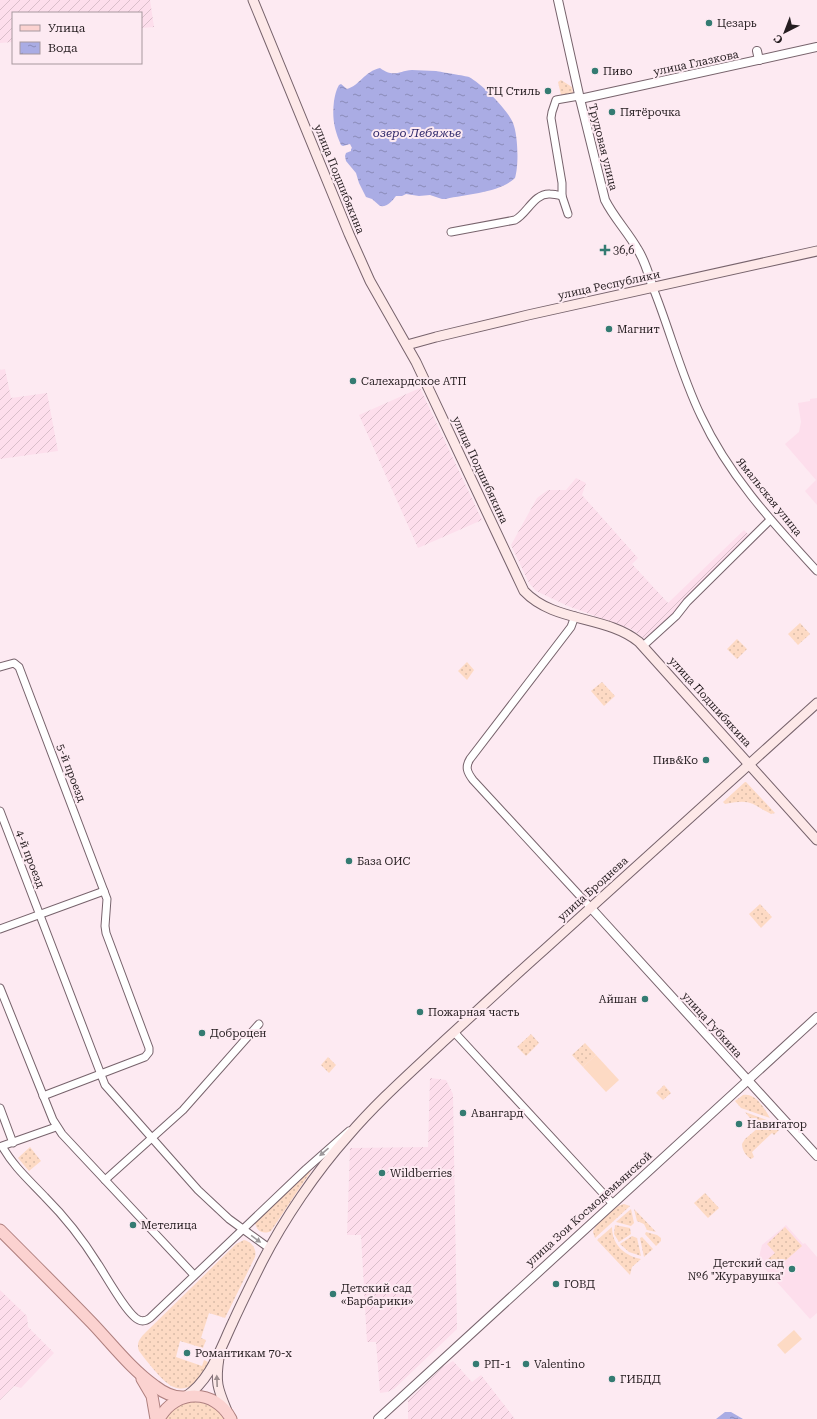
<svg xmlns="http://www.w3.org/2000/svg" width="817" height="1419" viewBox="0 0 817 1419" font-family="'Roboto Serif',serif">
	<defs>
		<pattern id="industrial-furrows" width="10" height="10" patternUnits="userSpaceOnUse"><rect width="10" height="10" fill="#fddeec"/><path d="M-1 1l2-2M0 10L10 0M9 11l2-2" fill="none" stroke="#d9beca"/></pattern>
		<pattern id="grass-dots" width="8" height="8" patternUnits="userSpaceOnUse"><rect width="8" height="8" fill="#fddac4"/><path d="M2 2h.1M6 6h.1" fill="none" stroke="#d9bba8" stroke-width="1.8" stroke-linecap="round"/></pattern>
		<pattern id="water-ripples" width="26" height="14" patternUnits="userSpaceOnUse"><rect width="26" height="14" fill="#aaace4"/><path d="M2 4q2-2 4 0t4 0M15 11q2-2 4 0t4 0" fill="none" stroke="#8a8bb8"/></pattern>
	</defs>
	<rect width="100%" height="100%" fill="#fdeaf2"/>
	<!-- built -->
	<g fill="#fddeec">
		<polygon points="817,398 817,505 805,491 816,480 785,444 799,432 801,422 798,403 810,401 810,399"/>
		<polygon points="786,1225 803,1244 805,1243 817,1257 817,1313 810,1319 758,1261 762,1245"/>
	</g>
	<!-- industrial -->
	<g fill="url(#industrial-furrows)">
		<polygon points="0,0 150,0 154,27 141,28 141,13 13,13 13,42 0,43"/>
		<polygon points="5,369 11,398 47,393 58,451 0,459 0,370"/>
		<polygon points="420,388 482,520 418,548 359,415"/>
		<polygon points="576,478 586,483 582,495 638,558 632,564 668,603 744,530 750,536 646,640 631,629 568,606 536,591 529,583 511,545 537,498 548,490 566,490"/>
		<polygon points="430,1078 446,1080 453,1094 457,1329 394,1389 387,1392 380,1393 376,1342 367,1342 361,1235 347,1235 350,1148 428,1147"/>
		<polygon points="0,1290 27,1316 28,1327 54,1353 21,1388 14,1386 0,1400"/>
		<polygon points="453,1361 472,1382 481,1375 515,1419 408,1419 408,1400 443,1367"/>
	</g>
	<!-- grass -->
	<g fill="url(#grass-dots)">
		<polygon points="561,80 572,87 573,93 561,95 558,82"/>
		<polygon points="800,623 810,634 798,645 788,634"/>
		<polygon points="737,639 747,649 737,659 727,649"/>
		<polygon points="467,662 474,670 467,680 458,671"/>
		<polygon points="602,682 615,696 604,706 591,691"/>
		<path d="M745,782H746L775,813L771,814C750,803 751,799 725,804L723,802Z"/>
		<polygon points="760,904 772,917 761,928 749,914"/>
		<polygon points="531,1034 539,1043 526,1056 517,1047"/>
		<polygon points="585,1043 596,1055 583,1067 572,1055"/>
		<polygon points="328,1057 336,1065 329,1073 321,1065"/>
		<polygon points="664,1085 671,1093 663,1100 656,1093"/>
		<path d="M743,1095C756,1093 764,1108 770,1118L741,1108L735,1101Z"/>
		<path d="M745,1112L772,1122L779,1130L774,1135L772,1133L752,1152L754,1157L751,1159C746,1156 742,1150 742,1144L745,1139L758,1128Z"/>
		<polygon points="30,1147 41,1161 29,1171 18,1158"/>
		<path d="M310,1169L311,1171L271,1231C263,1235 256,1231 255,1222Z"/>
		<polygon points="705,1193 719,1208 708,1218 694,1203"/>
		<path d="M624,1204L630,1206L595,1238L593,1232C596,1222 614,1206 624,1204Z"/>
		<polygon points="631,1209 634,1223 631,1226 616,1222"/>
		<polygon points="634,1209 656,1232 647,1230 644,1224 637,1221"/>
		<polygon points="615,1225 630,1228 631,1234 619,1242 614,1234"/>
		<path d="M612,1227C612,1245 625,1256 641,1259L632,1267L630,1275L597,1240Z"/>
		<polygon points="785,1227 802,1246 777,1268 768,1259 775,1253 767,1244"/>
		<polygon points="646,1232 657,1235 661,1238 661,1241 656,1246 645,1234"/>
		<polygon points="632,1236 637,1238 641,1256 629,1252 620,1244"/>
		<polygon points="642,1237 653,1249 644,1257 640,1238"/>
		<path d="M244,1240C252,1242 257,1249 255,1257L225,1318L209,1313L201,1338L206,1340L203,1348L180,1341L176,1357L202,1366L204,1360L208,1362C203,1375 192,1394 174,1387C164,1384 146,1360 139,1351C136,1343 140,1338 146,1332L236,1244Z"/>
		<path d="M193,1402C206,1402 217,1408 224,1419H165C171,1409 181,1403 193,1402Z"/>
	</g>
	<!-- garden -->
	<g fill="#fddac4">
		<polygon points="596,1055 619,1080 606,1092 583,1067"/>
		<polygon points="794,1330 802,1339 785,1354 777,1345"/>
	</g>
	<!-- water -->
	<g fill="url(#water-ripples)">
		<path d="M380,68C394,78 398,71 412,70C419,70 428,71 436,71C441,72 466,76 469,77C482,84 508,110 513,123C518,135 519,166 515,178C500,193 467,194 446,199H442L430,195L419,196L406,194L402,196H396C391,202 388,207 380,206L372,199L366,197L359,183L356,173L346,161L345,156L346,153L351,151V149L352,148L350,144L343,146L341,145C334,129 332,118 334,101C335,95 336,90 339,85L341,84L347,89C359,86 365,71 380,68Z"/>
		<polygon points="725,1412 731,1412 743,1419 716,1419"/>
	</g>
	<g fill="none" stroke-linecap="round" stroke-linejoin="round">
		<!-- minor casing -->
		<g stroke="#77636c" stroke-width="9">
			<g id="minor">
				<polyline points="568,214 562,196 562,183 551,118 552,112 556,100 579,96"/>
				<path d="M451,232L515,220C527,214 534,193 550,194C554,194 558,195 562,196"/>
				<path d="M653,288C670,330 681,375 701,416C729,476 773,523 817,571"/>
				<path d="M575,616L571,627L470,759C465,767 467,772 473,780L591,908"/>
				<polyline points="643,646 676,616 687,602 770,520"/>
				<polyline points="0,667 14,663 19,667 107,899 105,926 106,933 149,1048 149,1052 145,1057 43,1096"/>
				<polyline points="0,811 105,1085 198,1190 229,1219 269,1248"/>
				<polyline points="0,929 104,891"/>
				<polyline points="0,988 53,1120 62,1134 194,1275"/>
				<polyline points="454,1032 612,1203"/>
				<polyline points="0,1108 13,1143"/>
				<path d="M56,1127L2,1146C13,1166 30,1181 45,1197C65,1217 83,1240 98,1264C106,1276 128,1316 139,1320C143,1322 146,1321 150,1318L306,1169L349,1131"/>
				<polyline points="105,1180 183,1110 259,1024"/>
			</g>
		</g>
		<!-- tertiary casing -->
		<g stroke="#77636c" stroke-width="10">
			<g id="tertiary">
				<path d="M558,0L580,99L605,200C614,218 628,232 638,250C645,261 649,275 653,288"/>
				<polyline points="757,51 759,60"/>
				<polyline points="580,99 817,47"/>
				<polyline points="591,908 817,1156"/>
				<polyline points="378,1419 817,1017"/>
			</g>
		</g>
		<!-- secondary casing -->
		<g stroke="#77636c" stroke-width="11">
			<g id="secondary">
				<path d="M253,0L349,234L370,281L416,362L524,591C554,623 606,615 639,642L817,840"/>
				<polyline points="407,345 436,337 528,315 817,251"/>
				<path d="M219,1358C215,1383 218,1389 227,1411"/>
				<path d="M185,1397C211,1380 220,1349 233,1322C242,1302 252,1282 262,1262C284,1219 316,1172 348,1136C377,1102 410,1073 443,1042C477,1011 510,980 545,949C636,867 726,785 817,703"/>
			</g>
		</g>
		<!-- primary casing -->
		<g stroke="#ae7f7e" stroke-width="13">
			<g id="primary">
				<path d="M0,1230C31,1261 62,1292 92,1323C112,1344 131,1369 155,1386C164,1393 174,1398 185,1397"/>
				<polyline points="142,1379 152,1396 156,1419"/>
				<path d="M159,1419C176,1388 215,1389 231,1419"/>
			</g>
		</g>
		<!-- minor -->
		<use href="#minor" stroke="#fff" stroke-width="7"/>
		<!-- tertiary -->
		<use href="#tertiary" stroke="#fff" stroke-width="8"/>
		<!-- secondary -->
		<use href="#secondary" stroke="#fde8e8" stroke-width="9"/>
		<!-- primary -->
		<use href="#primary" stroke="#fbd2d0" stroke-width="11"/>
	</g>
	<!-- one-way arrows -->
	<defs><path id="oneway-solid" d="M-6-.8H1V-3.2L6.5 0L1 3.2V.8H-6Z"/></defs>
	<g fill="#9d999b">
		<use href="#oneway-solid" transform="translate(324 1152) rotate(139)"/>
		<use href="#oneway-solid" transform="translate(256 1239) rotate(36)"/>
	</g>
	<use fill="#9c8d8e" href="#oneway-solid" transform="translate(217 1381) rotate(-92)"/>
	<!-- markers -->
	<g fill="#347b72" stroke="#fdeaf2" stroke-width="1.5">
		<circle cx="709" cy="23" r="4"/>
		<circle cx="595" cy="71" r="4"/>
		<circle cx="548" cy="91" r="4"/>
		<circle cx="612" cy="112" r="4"/>
		<path d="M603 244h4v4h4v4h-4v4h-4v-4h-4v-4h4z"/>
		<circle cx="609" cy="329" r="4"/>
		<circle cx="353" cy="381" r="4"/>
		<circle cx="706" cy="760" r="4"/>
		<circle cx="349" cy="861" r="4"/>
		<circle cx="645" cy="999" r="4"/>
		<circle cx="420" cy="1012" r="4"/>
		<circle cx="202" cy="1033" r="4"/>
		<circle cx="463" cy="1113" r="4"/>
		<circle cx="739" cy="1124" r="4"/>
		<circle cx="382" cy="1173" r="4"/>
		<circle cx="133" cy="1225" r="4"/>
		<circle cx="792" cy="1269" r="4"/>
		<circle cx="556" cy="1284" r="4"/>
		<circle cx="333" cy="1294" r="4"/>
		<circle cx="187" cy="1353" r="4"/>
		<circle cx="476" cy="1364" r="4"/>
		<circle cx="526" cy="1364" r="4"/>
		<circle cx="612" cy="1379" r="4"/>
	</g>
	<g text-anchor="middle" dominant-baseline="central" stroke-width="4" stroke-linejoin="round" paint-order="stroke">
		<!-- poi labels -->
		<g font-size="11" fill="#251d20" stroke="#fdeaf2" text-anchor="start">
			<text x="717" y="23">Цезарь</text>
			<text x="603" y="71">Пиво</text>
			<text x="540" y="91" text-anchor="end">ТЦ Стиль</text>
			<text x="620" y="112">Пятёрочка</text>
			<text x="613" y="250">36,6</text>
			<text x="617" y="329">Магнит</text>
			<text x="361" y="381">Салехардское АТП</text>
			<text x="698" y="760" text-anchor="end">Пив&amp;Ко</text>
			<text x="357" y="861">База ОИС</text>
			<text x="637" y="999" text-anchor="end">Айшан</text>
			<text x="428" y="1012">Пожарная часть</text>
			<text x="210" y="1033">Доброцен</text>
			<text x="471" y="1113">Авангард</text>
			<text x="747" y="1124">Навигатор</text>
			<text x="390" y="1173">Wildberries</text>
			<text x="141" y="1225">Метелица</text>
			<text x="784" y="1263" text-anchor="end">Детский сад<tspan x="784" dy="13">№6 "Журавушка"</tspan></text>
			<text x="564" y="1284">ГОВД</text>
			<text x="341" y="1288">Детский сад<tspan x="341" dy="13">«Барбарики»</tspan></text>
			<text x="195" y="1353">Романтикам 70-х</text>
			<text x="484" y="1364">РП-1</text>
			<text x="534" y="1364">Valentino</text>
			<text x="620" y="1379">ГИБДД</text>
		</g>
		<!-- street labels -->
		<g font-size="11" fill="#251d20" stroke="#fdeaf2">
			<text transform="translate(696 63) rotate(-12)">улица Глазкова</text>
			<text transform="translate(603 147) rotate(76)">Трудовая улица</text>
			<text transform="translate(339 179) rotate(68)">улица Подшибякина</text>
			<text transform="translate(609 285) rotate(-12)">улица Республики</text>
			<text transform="translate(480 470) rotate(65)">улица Подшибякина</text>
			<text transform="translate(769 497) rotate(51)">Ямальская улица</text>
			<text transform="translate(710 702) rotate(48)">улица Подшибякина</text>
			<text transform="translate(71 773) rotate(69)">5-й проезд</text>
			<text transform="translate(30 859) rotate(69)">4-й проезд</text>
			<text transform="translate(593 889) rotate(-42)">улица Броднева</text>
			<text transform="translate(712 1025) rotate(48)">улица Губкина</text>
			<text transform="translate(589 1209) rotate(-42)">улица Зои Космодемьянской</text>
		</g>
		<!-- water labels -->
		<g font-size="12" font-style="italic" fill="#30296b" stroke="#fdeaf2">
			<text x="417" y="133">озеро Лебяжье</text>
		</g>
	</g>
	<!-- legend -->
	<rect x="12" y="12" width="130" height="52" fill="#fdeaf2" stroke="#a7989e"/>
	<rect x="20" y="25" width="20" height="6" fill="#fbd2d0" stroke="#a7989e"/>
	<text x="48" y="32" font-size="12" fill="#251d20">Улица</text>
	<rect x="20" y="42" width="20" height="12" fill="url(#water-ripples)" stroke="#a7989e"/>
	<text x="48" y="52" font-size="12" fill="#251d20">Вода</text>
	<!-- north arrow -->
	<g transform="translate(785 32) rotate(222)" stroke="#fdeaf2" stroke-width="3" paint-order="stroke">
	<path d="M0-3L7 15L0 10L-7 15Z" fill="#251d20"/>
	<text y="-6" font-size="11" font-weight="bold" text-anchor="middle" fill="#251d20">С</text>
	</g>
</svg>
